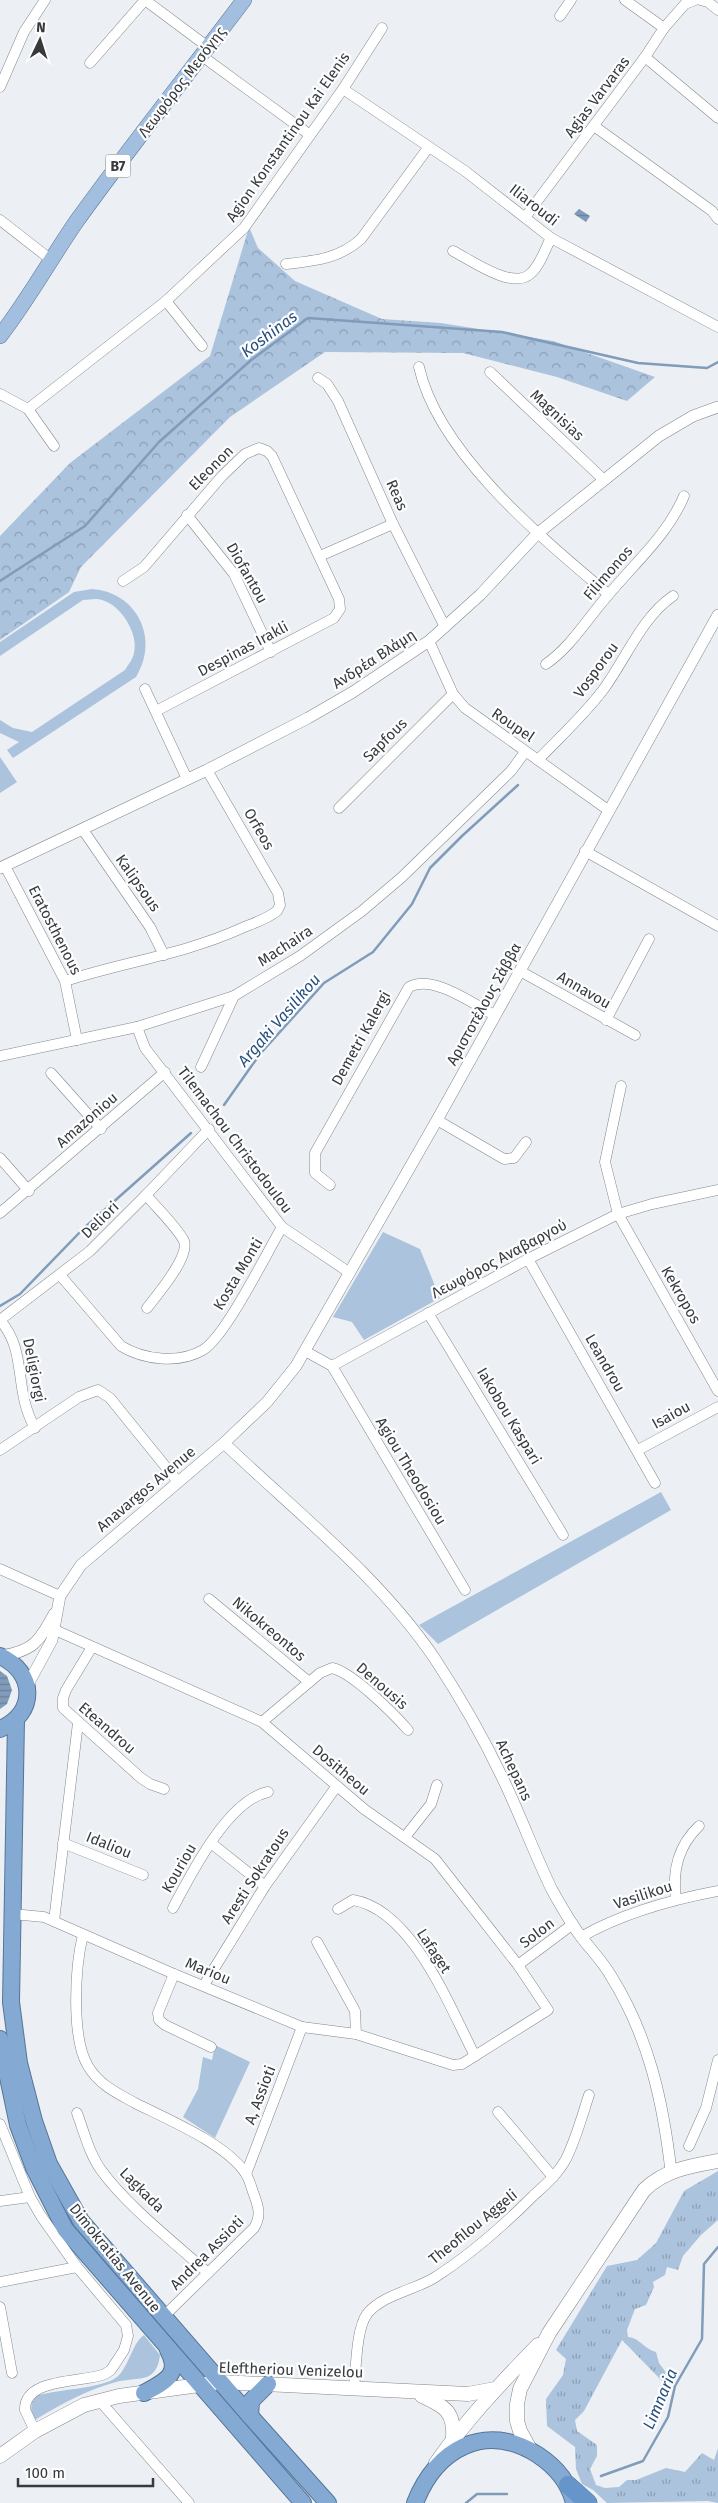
<svg xmlns="http://www.w3.org/2000/svg" width="718" height="2503" viewBox="0 0 718 2503" font-family="'Fira Sans',sans-serif">
	<defs>
		<pattern id="grass-tufts" width="24" height="20" patternUnits="userSpaceOnUse" patternTransform="scale(1.25)"><rect width="24" height="20" fill="#abc3dd"/><path d="M3 7l-1-3M5 7V3M7 7l1-3M15 17l-1-3M17 17v-4M19 17l1-3" fill="none" stroke="#8c9fb4"/></pattern>
		<pattern id="forest-crowns" width="20" height="18" patternUnits="userSpaceOnUse" patternTransform="scale(1.25)"><rect width="20" height="18" fill="#abc3dd"/><path d="M2 6a3 3 0 1 1 6 0M12 15a3 3 0 1 1 6 0" fill="none" stroke="#8c9fb4"/></pattern>
		<pattern id="water-rules" width="6" height="5" patternUnits="userSpaceOnUse" patternTransform="scale(1.25)"><rect width="6" height="5" fill="#809cba"/><path d="M0 2.5h6" fill="none" stroke="#6a8098"/></pattern>
	</defs>
	<rect width="100%" height="100%" fill="#ecf0f4"/>
	<!-- grass -->
	<path fill="url(#grass-tufts)" d="M718,2171V2220L701,2235L683,2256L678,2270L667,2267L665,2275L653,2282L654,2287L646,2305L635,2309L627,2330L628,2337C640,2338 644,2349 656,2352L659,2363L670,2378L663,2382L622,2340L584,2411L575,2420L577,2431L597,2445V2456L590,2469L596,2485L605,2488L619,2487L627,2480H636L666,2468L685,2472L702,2453L714,2460L718,2448V2503L708,2501L607,2503L593,2490L582,2484L576,2469L575,2447L547,2426L546,2399L563,2375L566,2359L556,2350L607,2266L637,2260L656,2243L684,2191Z"/>
	<!-- forest -->
	<polygon fill="url(#forest-crowns)" points="249,227 258,248 295,281 382,319 441,323 553,341 655,377 627,401 557,377 463,353 325,352 230,417 81,567 69,592 0,640 0,536 70,463 210,356"/>
	<!-- park -->
	<g fill="#abc3dd">
		<path d="M92,589C137,592 160,639 136,677L13,758L7,750L19,742L0,733V720L13,728L32,732L125,670C128,665 133,659 134,653C139,634 121,605 102,600C96,598 89,600 83,600L0,656V642L74,592Z"/>
		<polygon points="0,757 17,782 0,793"/>
		<polygon points="383,1232 420,1249 440,1298 364,1340 352,1322 333,1317"/>
		<polygon points="661,1492 671,1510 438,1644 419,1625"/>
		<polygon points="215,2045 250,2062 215,2138 183,2117 198,2089 203,2057 212,2060"/>
		<path d="M144,2335L160,2355C159,2364 156,2373 147,2377C137,2380 126,2379 116,2382C87,2390 61,2404 35,2420L31,2412L32,2400L36,2396C56,2389 102,2389 117,2377C129,2367 132,2343 144,2335Z"/>
	</g>
	<!-- water -->
	<g fill="url(#water-rules)">
		<polygon points="579,209 590,216 586,222 574,214"/>
		<polygon points="0,1671 7,1676 12,1690 7,1704 0,1709"/>
	</g>
	<g fill="none" stroke-linecap="round" stroke-linejoin="round">
		<!-- stream -->
		<g stroke="#809cba" stroke-width="2.5">
			<polyline points="0,581 85,526 159,442 250,361 308,318 502,332 638,363 707,368 718,362"/>
			<polyline points="224,1105 260,1054 324,983 373,952 412,904 430,868 462,836 518,785"/>
			<polyline points="0,1306 20,1294 83,1229 191,1133"/>
			<polyline points="601,2476 643,2461 668,2417 675,2386 702,2339 704,2264 718,2247"/>
			<polyline points="466,2503 477,2494 507,2494"/>
		</g>
		<!-- minor casing -->
		<g stroke="#83878a" stroke-width="11">
			<g id="minor">
				<polyline points="145,0 208,47"/>
				<polyline points="625,0 664,28"/>
				<polyline points="700,0 708,2 718,10"/>
				<polyline points="560,16 571,0"/>
				<polyline points="202,56 310,135"/>
				<polyline points="645,57 718,118"/>
				<polyline points="90,63 145,0"/>
				<polyline points="0,87 24,32 45,0"/>
				<polyline points="343,89 465,171 551,238 718,327"/>
				<polyline points="594,126 712,211 718,219"/>
				<polyline points="526,216 645,57 664,28 685,4 695,0"/>
				<polyline points="0,220 50,259"/>
				<path d="M453,251C471,260 512,290 530,274C540,266 545,249 551,238"/>
				<path d="M286,264C314,261 339,259 361,239L428,148"/>
				<polyline points="166,301 202,346"/>
				<path d="M419,367C438,453 543,539 608,594"/>
				<polyline points="490,372 604,480"/>
				<polyline points="318,378 327,384 338,401 393,524 445,627"/>
				<polyline points="0,394 28,409 54,446"/>
				<polyline points="28,409 166,301 244,228 343,89 382,28"/>
				<polyline points="187,515 234,574 271,652"/>
				<polyline points="320,556 393,524"/>
				<polyline points="123,581 144,567 222,476 245,454 259,448 267,451 272,456 339,599 340,609 334,618 156,711"/>
				<polyline points="429,641 453,694 465,708 608,810"/>
				<path d="M546,664C573,645 588,617 610,593C636,562 668,534 684,496"/>
				<polyline points="145,689 187,779"/>
				<path d="M538,760C560,737 584,715 603,690C626,659 641,618 673,596"/>
				<polyline points="339,808 453,694"/>
				<polyline points="83,830 150,927 164,955"/>
				<polyline points="585,851 718,926"/>
				<polyline points="5,866 65,981 77,1040"/>
				<polyline points="520,971 635,1035"/>
				<path d="M65,981C124,962 185,954 242,928C254,923 267,919 277,911L280,905L278,893L207,770"/>
				<polyline points="606,1020 649,939"/>
				<polyline points="137,1027 145,1048 282,1227 350,1273"/>
				<polyline points="0,1056 137,1027 234,996 300,956 362,911 402,877 511,771 525,752"/>
				<polyline points="201,1067 234,996"/>
				<polyline points="51,1073 101,1129"/>
				<polyline points="621,1086 605,1162 618,1214 718,1391"/>
				<polyline points="437,1120 504,1159 514,1158 526,1142"/>
				<polyline points="0,1158 29,1191"/>
				<path d="M330,1185L315,1173V1153L409,987C432,974 472,1003 494,1015"/>
				<path d="M146,1195C157,1208 177,1227 184,1241C190,1257 157,1295 147,1308"/>
				<polyline points="0,1213 165,1072"/>
				<polyline points="528,1259 655,1483"/>
				<path d="M60,1275L121,1346C144,1360 179,1364 203,1350C226,1336 266,1254 282,1227"/>
				<polyline points="428,1313 563,1535"/>
				<polyline points="0,1320 90,1251 146,1195 209,1129"/>
				<path d="M0,1320C28,1352 13,1390 35,1428"/>
				<polyline points="305,1351 332,1366 465,1590"/>
				<polyline points="332,1366 528,1259 618,1214 652,1204 718,1190"/>
				<polyline points="0,1450 79,1397 98,1390 110,1398 178,1482"/>
				<polyline points="638,1450 718,1407"/>
				<polyline points="0,1569 60,1596"/>
				<polyline points="209,1599 309,1682"/>
				<polyline points="92,1647 66,1690 63,1698 63,1708 141,1778 150,1784 164,1789"/>
				<path d="M262,1722L320,1673L332,1668C352,1672 394,1714 408,1730"/>
				<polyline points="405,1837 431,1804 437,1785"/>
				<polyline points="63,1843 143,1875"/>
				<polyline points="211,1843 265,1886"/>
				<path d="M676,1899C672,1871 678,1846 699,1826"/>
				<path d="M173,1908C191,1874 228,1800 268,1792"/>
				<path d="M338,1909L353,1900C413,1910 450,2008 475,2056"/>
				<polyline points="12,1914 44,1917 174,1974 302,2027 356,2034 453,2065 462,2064 548,2010 518,1965 435,1859 364,1809 262,1722 55,1630"/>
				<polyline points="54,1921 78,1723"/>
				<path d="M83,1935C75,1966 71,2038 88,2066C99,2085 117,2093 135,2103C167,2119 227,2144 246,2174C249,2179 251,2186 253,2192C258,2205 262,2215 254,2228L163,2317"/>
				<path d="M581,1937C623,1913 670,1900 718,1891"/>
				<polyline points="317,1942 355,2011 356,2034"/>
				<polyline points="518,1965 573,1924"/>
				<polyline points="174,1974 158,2013 159,2020 165,2025 211,2047"/>
				<polyline points="204,1985 265,1886 336,1787"/>
				<polyline points="498,2112 553,2177"/>
				<path d="M77,2113C84,2132 89,2153 101,2170C127,2206 175,2243 208,2273"/>
				<path d="M0,2124L30,2197L41,2216L77,2267L126,2325L128,2336L124,2350L111,2370L105,2374C83,2383 24,2377 25,2410L35,2431"/>
				<polyline points="689,2146 706,2108 718,2060"/>
				<polyline points="246,2174 302,2027"/>
				<polyline points="0,2201 30,2197"/>
				<polyline points="0,2282 77,2267"/>
				<polyline points="0,2307 12,2373"/>
				<path d="M354,2389C356,2370 356,2329 367,2314C382,2295 414,2290 434,2278C470,2255 503,2226 533,2196C545,2185 558,2174 566,2159C576,2139 582,2116 589,2095"/>
				<polyline points="99,2400 189,2503"/>
			</g>
		</g>
		<!-- tertiary casing -->
		<g stroke="#83878a" stroke-width="12">
			<g id="tertiary">
				<polyline points="0,868 207,770 308,718 353,692 429,641 480,595 537,534 659,436 693,416 718,407"/>
				<path d="M224,1443C296,1512 379,1576 435,1659C460,1697 483,1737 502,1777C520,1814 534,1853 552,1890C561,1906 571,1924 582,1938C592,1951 603,1962 611,1976C649,2037 663,2102 671,2171"/>
				<path d="M1,1656C33,1651 39,1642 54,1614"/>
				<polyline points="27,1686 52,1640 60,1596 81,1565 224,1443 267,1402 296,1366 437,1120 718,615"/>
			</g>
		</g>
		<!-- secondary casing -->
		<g stroke="#83878a" stroke-width="15">
			<g id="secondary">
				<path d="M422,2396C444,2406 455,2411 453,2439"/>
				<path d="M531,2451L520,2431L517,2421V2404L520,2389L549,2333L644,2190C665,2170 690,2166 718,2161"/>
				<polyline points="0,2456 35,2431 84,2405 119,2396 221,2382 468,2394 495,2389"/>
				<path d="M436,2463C466,2420 501,2383 538,2345"/>
			</g>
		</g>
		<!-- primary casing -->
		<g stroke="#567597" stroke-width="16">
			<path id="primary" d="M0,336C28,300 50,260 76,222C130,147 188,74 244,0"/>
		</g>
		<!-- trunk casing -->
		<g stroke="#567597" stroke-width="18">
			<g id="trunk">
				<path d="M0,1656C36,1672 37,1714 0,1729"/>
				<polyline points="16,1720 11,2002 19,2063 34,2121 49,2164 81,2221 250,2416 328,2503"/>
				<polyline points="0,2039 18,2125 34,2168 65,2229 303,2503"/>
				<path d="M144,2393C164,2382 182,2375 168,2350"/>
				<polyline points="250,2416 251,2401 268,2384"/>
				<path d="M415,2503C436,2449 485,2421 538,2455C556,2467 569,2482 574,2503"/>
			</g>
		</g>
		<!-- motorway casing -->
		<g stroke="#567597" stroke-width="19">
			<polyline id="motorway" points="568,2485 588,2503"/>
		</g>
		<!-- minor -->
		<use href="#minor" stroke="#fff" stroke-width="10"/>
		<!-- tertiary -->
		<use href="#tertiary" stroke="#fff" stroke-width="11"/>
		<!-- secondary -->
		<use href="#secondary" stroke="#fff" stroke-width="14"/>
		<!-- primary -->
		<use href="#primary" stroke="#a3bfdf" stroke-width="15"/>
		<!-- trunk -->
		<use href="#trunk" stroke="#84aad4" stroke-width="16"/>
		<!-- motorway -->
		<use href="#motorway" stroke="#6695c9" stroke-width="18"/>
	</g>
	<g text-anchor="middle" dominant-baseline="central" stroke-width="4.5" stroke-linejoin="round" paint-order="stroke">
		<!-- shield labels -->
		<rect fill="#fcfdff" stroke="#737476" stroke-width="1" x="105.5" y="154.5" width="25" height="23" rx="4"/>
		<g font-size="14" font-weight="bold" fill="#38393b">
			<text x="118" y="166">B7</text>
		</g>
		<!-- street labels -->
		<g font-size="15" fill="#38393b" stroke="#fcfdff">
			<text transform="translate(182 82) rotate(-53)">Λεωφόρος Μεσόγης</text>
			<text transform="translate(597 97) rotate(-53)">Agias Varvaras</text>
			<text transform="translate(288 137) rotate(-55)">Agion Konstantinou Kai Elenis</text>
			<text transform="translate(534 205) rotate(38)">Iliaroudi</text>
			<text transform="translate(557 415) rotate(43)">Magnisias</text>
			<text transform="translate(211 468) rotate(-45)">Eleonon</text>
			<text transform="translate(397 495) rotate(66)">Reas</text>
			<text transform="translate(247 573) rotate(60)">Diofantou</text>
			<text transform="translate(608 573) rotate(-49)">Filimonos</text>
			<text transform="translate(243 649) rotate(-28)">Despinas Irakli</text>
			<text transform="translate(374 659) rotate(-33)">Ανδρέα Βλάμη</text>
			<text transform="translate(596 670) rotate(-54)">Vosporou</text>
			<text transform="translate(513 725) rotate(34)">Roupel</text>
			<text transform="translate(385 740) rotate(-45)">Sapfous</text>
			<text transform="translate(259 829) rotate(60)">Orfeos</text>
			<text transform="translate(138 883) rotate(55)">Kalipsous</text>
			<text transform="translate(55 930) rotate(63)">Eratosthenous</text>
			<text transform="translate(285 946) rotate(-33)">Machaira</text>
			<text transform="translate(584 990) rotate(30)">Annavou</text>
			<text transform="translate(484 1004) rotate(-61)">Αριστοτέλους Σάββα</text>
			<text transform="translate(361 1038) rotate(-61)">Demetri Kalergi</text>
			<text transform="translate(87 1120) rotate(-41)">Amazoniou</text>
			<text transform="translate(235 1140) rotate(53)">Tilemachou Christodoulou</text>
			<text transform="translate(100 1220) rotate(-44)">Deliori</text>
			<text transform="translate(499 1259) rotate(-28)">Λεωφόρος Αναβαργού</text>
			<text transform="translate(238 1274) rotate(-59)">Kosta Monti</text>
			<text transform="translate(681 1295) rotate(60)">Kekropos</text>
			<text transform="translate(605 1363) rotate(60)">Leandrou</text>
			<text transform="translate(34 1370) rotate(79)">Deligiorgi</text>
			<text transform="translate(671 1415) rotate(-29)">Isaiou</text>
			<text transform="translate(509 1416) rotate(59)">Iakobou Kaspari</text>
			<text transform="translate(411 1471) rotate(59)">Agiou Theodosiou</text>
			<text transform="translate(146 1489) rotate(-40)">Anavargos Avenue</text>
			<text transform="translate(269 1629) rotate(40)">Nikokreontos</text>
			<text transform="translate(382 1686) rotate(41)">Denousis</text>
			<text transform="translate(107 1728) rotate(41)">Eteandrou</text>
			<text transform="translate(341 1770) rotate(40)">Dositheou</text>
			<text transform="translate(514 1770) rotate(65)">Achepans</text>
			<text transform="translate(109 1845) rotate(22)">Idaliou</text>
			<text transform="translate(179 1868) rotate(-60)">Kouriou</text>
			<text transform="translate(255 1876) rotate(-57)">Aresti Sokratous</text>
			<text transform="translate(643 1895) rotate(-18)">Vasilikou</text>
			<text transform="translate(537 1933) rotate(-37)">Solon</text>
			<text transform="translate(434 1951) rotate(57)">Lafaget</text>
			<text transform="translate(208 1971) rotate(22)">Mariou</text>
			<text transform="translate(260 2095) rotate(-69)">A, Assioti</text>
			<text transform="translate(142 2190) rotate(45)">Lagkada</text>
			<text transform="translate(473 2227) rotate(-39)">Theofilou Aggeli</text>
			<text transform="translate(207 2253) rotate(-45)">Andrea Assioti</text>
			<text transform="translate(115 2258) rotate(51)">Dimokratias Avenue</text>
			<text transform="translate(291 2370) rotate(2)">Eleftheriou Venizelou</text>
		</g>
		<!-- water labels -->
		<g font-size="16" font-style="italic" fill="#28507b" stroke="#fcfdff">
			<text transform="translate(269 334) rotate(-37)">Koshinas</text>
			<text transform="translate(279 1020) rotate(-49)">Argaki Vasilikou</text>
			<text transform="translate(660 2399) rotate(-67)">Limnaria</text>
		</g>
	</g>
	<!-- north arrow -->
	<g transform="translate(40 40) rotate(4)" stroke="#fcfdff" stroke-width="4" paint-order="stroke">
	<path d="M0-4L9 19L0 12L-9 19Z" fill="#38393b"/>
	<text y="-8" font-size="14" font-weight="bold" text-anchor="middle" fill="#38393b">N</text>
	</g>
	<!-- scale -->
	<path d="M18 2478v8h135v-8" fill="none" stroke="#38393b" stroke-width="2.5"/>
	<text x="25" y="2478" font-size="15" fill="#38393b" stroke="#fcfdff" stroke-width="4" paint-order="stroke">100 m</text>
</svg>
